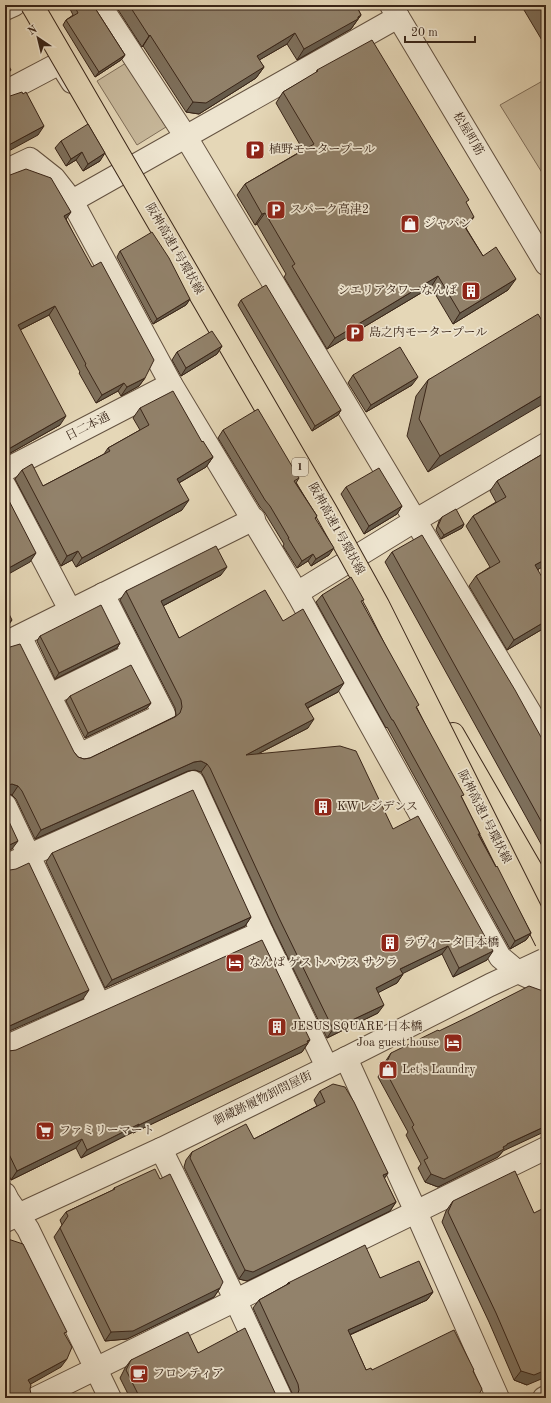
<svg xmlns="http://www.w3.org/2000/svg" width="551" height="1403" viewBox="0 0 551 1403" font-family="'Old Standard TT','Noto Serif JP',serif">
	<rect width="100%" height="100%" fill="#e5d7b7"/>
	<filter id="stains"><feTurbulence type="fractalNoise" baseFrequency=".005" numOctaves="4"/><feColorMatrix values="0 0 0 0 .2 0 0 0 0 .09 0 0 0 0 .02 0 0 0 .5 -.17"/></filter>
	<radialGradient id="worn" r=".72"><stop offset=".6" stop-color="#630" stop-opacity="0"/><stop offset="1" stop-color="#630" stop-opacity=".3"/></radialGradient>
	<!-- green -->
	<g fill="#c8b99c" stroke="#806f5a">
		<polygon points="126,63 166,127 137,145 97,81"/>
		<polygon points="546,79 546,179 500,105"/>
	</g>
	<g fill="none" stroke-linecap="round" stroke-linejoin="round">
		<!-- minor casing -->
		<g stroke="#645240" stroke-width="24">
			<g id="minor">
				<polyline points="100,5 186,137 546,739"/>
				<polyline points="391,5 546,264"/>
				<polyline points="5,9 14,5"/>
				<polyline points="5,92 60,63 72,82"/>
				<polyline points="5,171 30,159 54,178 72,201 171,384 297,593 500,957 518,972 546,985"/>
				<polyline points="72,201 398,17"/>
				<polyline points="5,470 171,384"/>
				<polyline points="5,486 70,610"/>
				<polyline points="297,593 416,520 546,444"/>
				<polyline points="20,636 79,755 164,714 103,594"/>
				<polyline points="5,643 254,519"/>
				<polyline points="50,695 133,654"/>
				<polyline points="5,805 99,1004"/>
				<polyline points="5,866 193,782 262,932 327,1067"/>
				<polyline points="5,1047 262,932"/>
				<polyline points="346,1058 416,1212 498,1398"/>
				<polyline points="161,1149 235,1299 281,1398"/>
				<polyline points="5,1194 8,1200 28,1229 110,1398"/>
				<polyline points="5,1221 161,1149 346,1058 490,985 546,959"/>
				<polyline points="36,1398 546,1148"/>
				<polyline points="544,1398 546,1397"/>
			</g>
		</g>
		<!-- highway casing -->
		<g stroke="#392518" stroke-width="24">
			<polyline id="highway" points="453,734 546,895"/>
		</g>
		<!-- minor -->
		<use href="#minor" stroke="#eee5d0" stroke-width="22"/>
		<!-- highway -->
		<use href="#highway" stroke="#e5d7b7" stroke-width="22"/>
		<!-- highway-bridge casing -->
		<g stroke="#392518" stroke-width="24" stroke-linecap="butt">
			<polyline id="highway-bridge" points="32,5 326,511 378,605 546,941"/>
		</g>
		<!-- highway-bridge -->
		<use href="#highway-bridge" stroke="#e5d7b7" stroke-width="22"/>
	</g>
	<!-- wall -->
	<g fill="#7e705c" stroke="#392518">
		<polygon points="68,5 93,5 125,55 121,60 95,77 63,25 66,20 73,15"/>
		<polygon points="115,5 356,5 361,15 351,29 297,60 287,44 259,60 264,67 256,78 199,114 186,112 143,46 142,47"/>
		<polygon points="521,5 546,5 546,47"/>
		<polygon points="317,70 466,204 466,228 483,256 508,290 453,324 431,287 327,349 284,277 286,274 257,224 255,225 237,195 245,184 303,150 276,103 283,92 316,73"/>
		<polygon points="61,141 100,161 83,171 76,160 66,166 55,148"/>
		<polygon points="5,173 66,219 145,378 139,386 121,396 118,391 96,403 79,373 80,372 49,315 20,330 60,425 5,456"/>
		<polygon points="120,251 190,299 186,305 153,324 117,257"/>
		<polygon points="241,300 341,410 338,415 312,431 238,305"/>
		<polygon points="546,327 428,472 407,436 416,396 428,380"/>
		<polygon points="222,346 217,354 181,376 172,360 177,352"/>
		<polygon points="353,375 412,385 366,412 348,383"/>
		<polygon points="140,408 202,442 213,457 206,467 179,483 182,510 76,567 72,560 61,566 15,479 22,470 43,486 104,454 108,448 140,430 133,418"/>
		<polygon points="223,430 299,478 296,483 317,516 315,519 329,555 311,566 308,561 297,568 283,546 284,544 265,513 260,507 218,438"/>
		<polygon points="546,452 546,565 538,569 546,627 507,650 469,586 476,576 490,567 466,526 473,516 496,502 490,491 497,481"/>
		<polygon points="346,487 402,506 397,514 364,534 341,494"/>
		<polygon points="442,517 464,524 462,528 441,539 436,530 439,521"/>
		<polygon points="392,552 546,746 546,853 385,562"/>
		<polygon points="221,575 163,606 179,638 283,621 338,692 308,708 308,728 258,754 393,829 487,960 453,977 442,954 402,973 403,974 397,983 378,992 378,1013 327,1038 273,927 204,777 201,772 195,770 188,771 35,839 16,799 12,795 6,793 74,752 78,757 84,759 90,758 176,716 176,715 175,708 120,600 126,591"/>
		<polygon points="322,595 362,603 417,708 480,834 479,835 531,933 526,940 510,949 387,727 386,728 316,602"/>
		<polygon points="40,636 120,643 117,648 55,679 37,641"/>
		<polygon points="70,696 151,703 147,708 85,738 66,701"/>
		<polygon points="52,853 251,917 245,926 105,988 46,862"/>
		<polygon points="308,1043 302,1052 133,1133 133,1132 81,1158 76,1148 11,1180 5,1166 5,1049 9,1051"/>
		<polygon points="391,1053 503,1151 498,1157 438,1187 425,1182 418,1168 421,1164 406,1135 408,1132 378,1077 385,1062"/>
		<polygon points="320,1091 388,1173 384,1178 396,1202 390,1211 247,1281 239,1279 184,1167 186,1160 192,1152 254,1139 317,1106 314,1100"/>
		<polygon points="160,1179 220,1288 214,1297 127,1339 105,1341 54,1237 62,1225 60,1220 66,1212 113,1190 114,1188"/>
		<polygon points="453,1201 527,1385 514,1380 489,1322 442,1222 446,1211"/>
		<polygon points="380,1278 433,1292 427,1300 350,1335 366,1370 473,1371 477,1398 293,1398 292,1393 253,1308 259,1300 286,1285 288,1283"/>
		<polygon points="198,1353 276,1395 278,1398 130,1398 120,1378 125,1368 131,1360"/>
	</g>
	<!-- shaded-wall -->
	<g fill="#665b4b" stroke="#392518">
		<polygon points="361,15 351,29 297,60 304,49"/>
		<polygon points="295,33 287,44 249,66 257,56"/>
		<polygon points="150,35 143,46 142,47 149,36"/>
		<polygon points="125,55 121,60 95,77 99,72"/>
		<polygon points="264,67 256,78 199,114 186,112 193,102"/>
		<polygon points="11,70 5,77 5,74"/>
		<polygon points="44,126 38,135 5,153 5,147"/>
		<polygon points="82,152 76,160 66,166 71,159"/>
		<polygon points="105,153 100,161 83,171 88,164"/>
		<polygon points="71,212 65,221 64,216"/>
		<polygon points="265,213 257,224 255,225 262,214"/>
		<polygon points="474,217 466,228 455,234 463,224"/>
		<polygon points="438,276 431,287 327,349 335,338"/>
		<polygon points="516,279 508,290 453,324 460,313"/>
		<polygon points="190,299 186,305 153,324 157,319"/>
		<polygon points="55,306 49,315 12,334 18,325"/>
		<polygon points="222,346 217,354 181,376 186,368"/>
		<polygon points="418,377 412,385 366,412 371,405"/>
		<polygon points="145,378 139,386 121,396 127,387"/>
		<polygon points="124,383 118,391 96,403 102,395"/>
		<polygon points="546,393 546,402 428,472 440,456"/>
		<polygon points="341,410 338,415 312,431 315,426"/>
		<polygon points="66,416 60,425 5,456 5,451"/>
		<polygon points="213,457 206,467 170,488 177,479"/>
		<polygon points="189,500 182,510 76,567 82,558"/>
		<polygon points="402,506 397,514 364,534 369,526"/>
		<polygon points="464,524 462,528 441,539 444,535"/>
		<polygon points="334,548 329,555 311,566 316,559"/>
		<polygon points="78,551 72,560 61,566 67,556"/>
		<polygon points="36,553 30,562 5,576 5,570"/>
		<polygon points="313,554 308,561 297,568 302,561"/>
		<polygon points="546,559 546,565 528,575 535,565"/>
		<polygon points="227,567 221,575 155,610 161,601"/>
		<polygon points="12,620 6,629 5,629 5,625"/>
		<polygon points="546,621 546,627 507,650 514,640"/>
		<polygon points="120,643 117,648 55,679 59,673"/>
		<polygon points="344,683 338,692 299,712 305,704"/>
		<polygon points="151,703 147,708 85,738 88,733"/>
		<polygon points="314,719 308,728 240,763 246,755"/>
		<polygon points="201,761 207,764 201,772 195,770 188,771 35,839 41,830 194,762"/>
		<polygon points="12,784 18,786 12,795 6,793 5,793 5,786"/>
		<polygon points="18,841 12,849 5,852 5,847"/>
		<polygon points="251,917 245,926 105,988 112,980"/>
		<polygon points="531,933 526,940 510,949 515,941"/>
		<polygon points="448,946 442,954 394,978 400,969"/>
		<polygon points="493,951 487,960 453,977 459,968"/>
		<polygon points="403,974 397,983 370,997 376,988"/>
		<polygon points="89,990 83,999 5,1033 5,1028"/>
		<polygon points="384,1005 378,1013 327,1038 333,1029"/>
		<polygon points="310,1040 302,1052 133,1133 139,1125"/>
		<polygon points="139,1124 133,1132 81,1158 87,1150"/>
		<polygon points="546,1126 546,1131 503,1151 498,1157 438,1187 425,1182 431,1174 507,1144"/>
		<polygon points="82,1139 76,1148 11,1180 17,1171"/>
		<polygon points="388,1173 382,1182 383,1175"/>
		<polygon points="396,1202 390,1211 247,1281 239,1279 245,1270"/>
		<polygon points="220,1288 214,1297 127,1339 105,1341 111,1332"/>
		<polygon points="433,1292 427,1300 342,1338 348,1330"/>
		<polygon points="67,1359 61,1367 22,1389 28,1380"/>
		<polygon points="546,1370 546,1377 527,1385 514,1380 521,1371"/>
	</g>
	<!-- building -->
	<g fill="#92826b" stroke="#392518">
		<polygon points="74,5 93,5 125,55 99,72 66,20 78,13"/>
		<polygon points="129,5 356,5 361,15 358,17 358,19 304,49 295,33 257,56 264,67 206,103 193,102 150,35 149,36"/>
		<polygon points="539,5 546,5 546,17"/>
		<polygon points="372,40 469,200 466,202 474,217 463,224 483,256 496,247 516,279 460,313 438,276 335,338 292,266 295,264 265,213 262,214 245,184 314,144 283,92 318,71 317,70"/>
		<polygon points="5,59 11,70 5,74"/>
		<polygon points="22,92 23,94 26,92 44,126 5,147 5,94 10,96"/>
		<polygon points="88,124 105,153 88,164 82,152 71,159 61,141"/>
		<polygon points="26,169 51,178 71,212 64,216 92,267 101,262 154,360 145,378 127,387 124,383 102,395 85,365 86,364 55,306 18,325 66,416 5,451 5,173 10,175"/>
		<polygon points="152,232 169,258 190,299 157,319 120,251"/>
		<polygon points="266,285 341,410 315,426 241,300"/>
		<polygon points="538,314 546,327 546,393 440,456 419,419 428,380"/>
		<polygon points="212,331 222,346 186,368 177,352"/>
		<polygon points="400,347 418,377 371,405 353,375"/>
		<polygon points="173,391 202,442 203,441 213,457 177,479 189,500 82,558 78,551 67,556 22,470 32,464 43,486 110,451 108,448 149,425 140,408"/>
		<polygon points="258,409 299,478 294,481 317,516 315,518 334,548 316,559 313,554 302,561 288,538 289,538 270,506 265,500 223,430"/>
		<polygon points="546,452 546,559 535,565 546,584 546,621 514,640 476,576 500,562 473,516 506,497 497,481"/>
		<polygon points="379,468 402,506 369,526 346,487"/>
		<polygon points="5,493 36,553 5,570"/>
		<polygon points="456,509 464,524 444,535 438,526 442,517"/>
		<polygon points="422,535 515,690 546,746 546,830 392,552"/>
		<polygon points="216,546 227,567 161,601 179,638 265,590 283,621 303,609 344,683 305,704 314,719 246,755 340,746 356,751 393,829 418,816 493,951 459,968 448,946 400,969 403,974 376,988 384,1005 333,1029 279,918 210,768 207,764 201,761 194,762 41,830 22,791 18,786 12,784 5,786 5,645 10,647 20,644 74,752 78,757 84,759 90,758 175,717 180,713 182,707 181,700 126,591"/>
		<polygon points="351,577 364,600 361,601 419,705 416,707 464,795 461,796 480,834 478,834 496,867 497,866 531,933 515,941 393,720 392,720 322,595"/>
		<polygon points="101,605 120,643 59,673 40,636"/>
		<polygon points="5,606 12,620 5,625"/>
		<polygon points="131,665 151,703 88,733 70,696"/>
		<polygon points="193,790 251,917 112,980 52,853"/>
		<polygon points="5,813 18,841 5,847"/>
		<polygon points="29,863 89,990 5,1028 5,868 10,870 16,869"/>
		<polygon points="262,940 310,1040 307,1041 308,1043 139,1125 139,1124 87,1150 82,1139 17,1171 8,1152 5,1153 5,1049 9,1051 16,1050"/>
		<polygon points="529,986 543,991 546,998 546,1126 507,1144 507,1145 503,1147 504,1149 444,1179 431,1174 424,1160 428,1158 412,1127 414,1125 384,1068 391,1053 438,1030 439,1031 472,1015"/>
		<polygon points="333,1084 345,1087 354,1102 388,1173 383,1175 396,1202 253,1272 245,1270 190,1158 192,1152 246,1124 254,1139 325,1102 320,1091"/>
		<polygon points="155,1169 160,1179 170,1174 223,1282 220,1288 133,1331 111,1332 60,1228 68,1216 66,1212 115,1189 114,1188"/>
		<polygon points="515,1171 534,1213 546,1207 546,1370 534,1375 521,1371 496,1313 448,1212 453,1201"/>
		<polygon points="8,1239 23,1244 67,1332 64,1333 72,1347 67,1359 28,1380 31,1385 30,1389 31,1394 34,1398 5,1398 5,1241"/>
		<polygon points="365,1245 380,1278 419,1261 433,1292 348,1330 366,1370 371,1368 372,1370 454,1330 474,1370 473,1371 482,1389 477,1398 295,1398 297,1396 299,1390 298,1384 259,1300 290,1283 288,1283"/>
		<polygon points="245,1328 276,1395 278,1398 140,1398 126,1370 131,1360 188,1332 198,1353"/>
	</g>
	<!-- icons -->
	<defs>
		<g id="parking-square" transform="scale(1)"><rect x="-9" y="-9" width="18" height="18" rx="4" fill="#8f2418" stroke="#eee5d0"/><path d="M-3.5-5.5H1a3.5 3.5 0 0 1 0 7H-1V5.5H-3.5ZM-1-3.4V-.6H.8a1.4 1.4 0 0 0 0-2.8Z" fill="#fff"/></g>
		<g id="shop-square" transform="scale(1)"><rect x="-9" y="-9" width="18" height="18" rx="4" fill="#8f2418" stroke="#eee5d0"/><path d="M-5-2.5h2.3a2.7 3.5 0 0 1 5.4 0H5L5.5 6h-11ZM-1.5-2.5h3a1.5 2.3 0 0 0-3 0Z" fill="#fff"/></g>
		<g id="building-square" transform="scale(1)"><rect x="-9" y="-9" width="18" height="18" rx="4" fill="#8f2418" stroke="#eee5d0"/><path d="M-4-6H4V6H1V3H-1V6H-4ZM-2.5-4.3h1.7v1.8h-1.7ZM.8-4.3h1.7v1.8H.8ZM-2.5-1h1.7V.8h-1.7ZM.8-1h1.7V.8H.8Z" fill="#fff"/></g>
		<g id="hotel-square" transform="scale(1)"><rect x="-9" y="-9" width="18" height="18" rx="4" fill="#8f2418" stroke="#eee5d0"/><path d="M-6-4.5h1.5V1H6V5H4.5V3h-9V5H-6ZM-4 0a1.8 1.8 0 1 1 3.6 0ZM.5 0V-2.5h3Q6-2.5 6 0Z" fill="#fff"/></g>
		<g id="supermarket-square" transform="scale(1)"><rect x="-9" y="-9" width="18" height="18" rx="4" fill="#8f2418" stroke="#eee5d0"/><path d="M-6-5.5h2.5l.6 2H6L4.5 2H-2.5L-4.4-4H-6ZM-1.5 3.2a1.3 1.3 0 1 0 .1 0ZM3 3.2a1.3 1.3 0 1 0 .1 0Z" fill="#fff"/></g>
		<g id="cafe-square" transform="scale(1)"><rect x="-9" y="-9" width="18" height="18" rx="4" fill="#8f2418" stroke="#eee5d0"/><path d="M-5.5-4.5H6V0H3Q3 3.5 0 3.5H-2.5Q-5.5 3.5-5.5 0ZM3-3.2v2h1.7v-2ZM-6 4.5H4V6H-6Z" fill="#fff"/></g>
	</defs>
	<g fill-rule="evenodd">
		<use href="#parking-square" x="255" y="150"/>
		<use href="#parking-square" x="276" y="210"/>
		<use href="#shop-square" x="410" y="224"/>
		<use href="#building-square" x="471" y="291"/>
		<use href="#parking-square" x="355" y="333"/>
		<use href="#building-square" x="323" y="807"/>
		<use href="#building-square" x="390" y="943"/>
		<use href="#hotel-square" x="235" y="963"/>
		<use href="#building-square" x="277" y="1027"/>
		<use href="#hotel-square" x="453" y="1043"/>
		<use href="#shop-square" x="388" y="1070"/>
		<use href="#supermarket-square" x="45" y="1131"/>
		<use href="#cafe-square" x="139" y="1374"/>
	</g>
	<g text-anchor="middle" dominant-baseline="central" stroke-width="3.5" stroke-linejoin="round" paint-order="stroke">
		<!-- shield labels -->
		<rect fill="#eee5d0" stroke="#6f5f4f" stroke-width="1" x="292" y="458" width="16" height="18" rx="3"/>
		<g font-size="11" font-weight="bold" fill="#392518">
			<text x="300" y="467">1</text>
		</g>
		<!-- street labels -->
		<g font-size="12" fill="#392518" stroke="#eee5d0">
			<text transform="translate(468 134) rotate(59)">松屋町筋</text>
			<text transform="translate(174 249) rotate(60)">阪神高速1号環状線</text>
			<text transform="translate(88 427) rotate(-27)">日二本通</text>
			<text transform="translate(336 529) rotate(61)">阪神高速1号環状線</text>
			<text transform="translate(484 817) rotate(63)">阪神高速1号環状線</text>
			<text transform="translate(263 1099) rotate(-26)">御蔵跡履物卸問屋街</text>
		</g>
		<!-- poi labels -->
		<g font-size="12" fill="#392518" stroke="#eee5d0" text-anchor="start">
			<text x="269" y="150">植野モータープール</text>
			<text x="290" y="210">スパーク高津2</text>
			<text x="424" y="224">ジャパン</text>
			<text x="457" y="291" text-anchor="end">シエリアタワーなんば</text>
			<text x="369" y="333">島之内モータープール</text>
			<text x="337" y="807">KWレジデンス</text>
			<text x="404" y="943">ラヴィータ日本橋</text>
			<text x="249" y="963">なんば ゲストハウス サクラ</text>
			<text x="291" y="1027">JESUS SQUARE 日本橋</text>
			<text x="439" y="1043" text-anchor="end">Joa guest house</text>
			<text x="402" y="1070">Let's Laundry</text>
			<text x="59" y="1131">ファミリーマート</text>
			<text x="153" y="1374">フロンティア</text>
		</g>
	</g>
	<!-- margin -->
	<rect width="551" height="1403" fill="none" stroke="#e5d7b7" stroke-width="20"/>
	<rect x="6" y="6" width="539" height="1391" fill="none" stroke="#392518" stroke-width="2"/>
	<rect x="10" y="10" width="531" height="1383" fill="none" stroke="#392518"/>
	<!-- north arrow -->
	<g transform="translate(38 38) rotate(325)" stroke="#eee5d0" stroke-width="3" paint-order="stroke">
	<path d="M0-3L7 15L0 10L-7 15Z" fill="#392518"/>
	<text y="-6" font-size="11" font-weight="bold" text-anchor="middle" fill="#392518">N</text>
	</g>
	<!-- scale -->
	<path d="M405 36v6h70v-6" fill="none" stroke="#392518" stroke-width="2"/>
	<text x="411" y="36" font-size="12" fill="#392518" stroke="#eee5d0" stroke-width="3" paint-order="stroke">20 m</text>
	<rect width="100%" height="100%" filter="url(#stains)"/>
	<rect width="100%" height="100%" fill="url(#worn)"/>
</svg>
